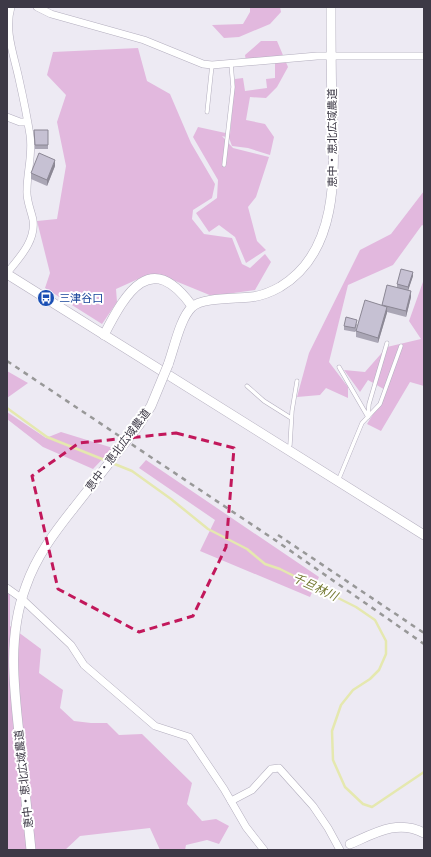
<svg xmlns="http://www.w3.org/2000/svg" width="431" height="857" viewBox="0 0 431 857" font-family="Figtree,'Noto Sans JP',sans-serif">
	<rect width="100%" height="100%" fill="#edeaf3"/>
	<!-- green -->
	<g fill="#e2b8de">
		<polygon points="250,7 280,7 281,12 270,24 239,37 224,38 212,25 243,24 250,12"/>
		<polygon points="261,41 277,41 288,67 277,87 266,98 250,97 246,120 265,124 274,137 270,155 248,148 232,146 229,138 222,136 233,148 269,157 256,197 248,207 257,241 266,250 246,263 235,237 219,225 209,232 196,213 217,198 218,180 193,137 198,127 230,134 235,79 243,78 245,91 267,88 266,79 275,78 275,59 246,62 245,55"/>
		<polygon points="138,48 147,81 170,94 191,143 215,184 212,198 193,210 192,219 204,234 232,238 242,264 250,268 265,254 271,262 255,290 212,296 168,278 147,275 116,289 117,302 102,324 45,288 50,273 37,221 57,219 66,166 57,122 66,95 47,75 53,52"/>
		<polygon points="424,191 424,226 422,225 393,265 348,285 329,362 348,387 348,398 326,388 320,395 297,397 309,353 360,250 391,234"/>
		<polygon points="424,279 424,386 410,382 381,431 367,424 387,391 368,380 360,392 344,370 365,372 387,347 421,339 409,321"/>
		<polygon points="7,371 28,383 7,398"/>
		<polygon points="7,412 46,438 61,432 113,448 93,469 43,447 7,419"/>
		<polygon points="146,460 319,577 310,597 200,551 215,520 139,468"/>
		<polygon points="7,593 10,594 10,626 41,649 39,673 63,690 60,708 74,721 91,723 107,723 119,735 142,734 192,783 187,804 202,821 216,819 229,826 219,844 207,840 186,845 185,850 160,850 150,828 80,836 65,850 7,850"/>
	</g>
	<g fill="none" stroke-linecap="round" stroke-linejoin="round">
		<!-- stream -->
		<polyline stroke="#e5e8af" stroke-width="2.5" points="7,408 47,437 132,471 171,499 208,529 247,549 265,564 280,569 356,607 375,620 386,641 386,654 379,670 370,679 353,690 341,705 332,731 333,760 345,787 363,804 372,807 424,772"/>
		<!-- service casing -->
		<g stroke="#b3aebe" stroke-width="4.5">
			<g id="service">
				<polyline points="207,112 212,65"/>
				<polyline points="224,165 233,87 231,64"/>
				<polyline points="339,367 368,417 369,404 387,343"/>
				<polyline points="247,386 264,401 291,418"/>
				<polyline points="287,449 290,445 292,411 297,381"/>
				<polyline points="338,481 362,423 380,404 401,346"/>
			</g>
		</g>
		<!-- minor casing -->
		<g stroke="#b3aebe" stroke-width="8">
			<g id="minor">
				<polyline points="37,7 51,14 144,40 203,64 212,65 317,56 424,56"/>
				<polyline points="7,117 20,122 27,122"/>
				<path d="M7,273C19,258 36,241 33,220C31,210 26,200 27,190C27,172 33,154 30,135C27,116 23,97 19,79C14,55 4,31 11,7"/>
				<polyline points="7,588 21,598 71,645 84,665 155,726 189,737 224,789 246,827 264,850"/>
				<polyline points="231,801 252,790 271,769 279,768 313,806 328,828 340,850"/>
			</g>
		</g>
		<!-- tertiary casing -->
		<g stroke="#b3aebe" stroke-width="10">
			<g id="tertiary">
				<polyline points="7,274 424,535"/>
				<path d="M104,335C126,292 151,249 192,306"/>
				<path d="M168,365C174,349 180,318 192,307C202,297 237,299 251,297C261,296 271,292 280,287C342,250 334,165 332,104C331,72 331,39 331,7"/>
				<path d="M350,844C375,833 398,819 424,833"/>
				<path d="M31,850C27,814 24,778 20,742C14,689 7,636 26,586C36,557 54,533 73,509"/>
			</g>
		</g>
		<!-- service -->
		<use href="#service" stroke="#fff" stroke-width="3.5"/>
		<!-- minor -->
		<use href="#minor" stroke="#fff" stroke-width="7"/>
		<!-- tertiary -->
		<use href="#tertiary" stroke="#fff" stroke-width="9"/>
		<!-- rail -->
		<g stroke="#989898" stroke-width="2.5" stroke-dasharray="5 5" stroke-linecap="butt">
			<polyline points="7,361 275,540 424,644"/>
			<polyline points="278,535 424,633"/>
		</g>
		<!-- tertiary-bridge casing -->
		<g stroke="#b3aebe" stroke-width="10" stroke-linecap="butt">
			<polyline id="tertiary-bridge" points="73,509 139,425 151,406 168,365"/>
		</g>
		<!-- tertiary-bridge -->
		<use href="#tertiary-bridge" stroke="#fff" stroke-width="9"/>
	</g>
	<!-- wall -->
	<g fill="#aaa6b5">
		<polygon points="34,130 48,130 48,149 35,149"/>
		<polygon points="55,166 47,186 31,179 31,173"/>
		<polygon points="413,276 408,290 411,297 406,317 387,312 378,343 356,337 356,331 355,332 344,330 344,326 357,324 356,330 382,305 397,287 397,284"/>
	</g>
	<!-- shaded-wall -->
	<g fill="#8b8794">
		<polygon points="55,160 55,166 47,186 47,180"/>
		<polygon points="413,272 413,276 408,291 408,287"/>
		<polygon points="411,291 411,297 406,317 406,311"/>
		<polygon points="387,307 387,313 378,343 378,338"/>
	</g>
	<!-- building -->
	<g fill="#c6c1d3" stroke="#8b8794">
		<polygon points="34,130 48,130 48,145 35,145"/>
		<polygon points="39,153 55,160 47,180 31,173"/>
		<polygon points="401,269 413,272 408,287 397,284"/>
		<polygon points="387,285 411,291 406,311 382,305"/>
		<polygon points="365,300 387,307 378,338 356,331"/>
		<polygon points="346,317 357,320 355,328 344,326"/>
	</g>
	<!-- marked area -->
	<path fill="none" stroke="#c2185b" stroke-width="3" stroke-dasharray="8 5" stroke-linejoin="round" d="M176,433L234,448L226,547L193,616L139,632L58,589L32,476L79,443Z"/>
	<!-- icons -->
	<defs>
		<g id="bus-disc" transform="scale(0.9)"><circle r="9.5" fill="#1a4fb4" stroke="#fff"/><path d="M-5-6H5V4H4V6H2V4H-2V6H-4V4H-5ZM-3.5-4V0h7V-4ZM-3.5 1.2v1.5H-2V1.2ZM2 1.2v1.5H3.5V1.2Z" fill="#fff"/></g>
	</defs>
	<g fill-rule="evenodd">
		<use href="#bus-disc" x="46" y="298"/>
	</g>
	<g text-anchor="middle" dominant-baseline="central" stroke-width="4" stroke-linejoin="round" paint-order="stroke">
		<!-- street labels -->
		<g font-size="11" fill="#3d3946" stroke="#fff">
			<text transform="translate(332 138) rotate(-90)">恵中・恵北広域農道</text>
			<text transform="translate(118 450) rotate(-53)">恵中・恵北広域農道</text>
			<text transform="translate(24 779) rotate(-96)">恵中・恵北広域農道</text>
		</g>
		<!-- transit labels -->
		<g font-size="11" fill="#164399" stroke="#fff" text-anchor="start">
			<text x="59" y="298">三津谷口</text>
		</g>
		<!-- water labels -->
		<g font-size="12" font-style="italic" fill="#747931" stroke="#fff">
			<text transform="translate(315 587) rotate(25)">千旦林川</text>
		</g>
	</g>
	<!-- border -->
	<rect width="431" height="857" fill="none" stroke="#3d3946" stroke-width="16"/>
</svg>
